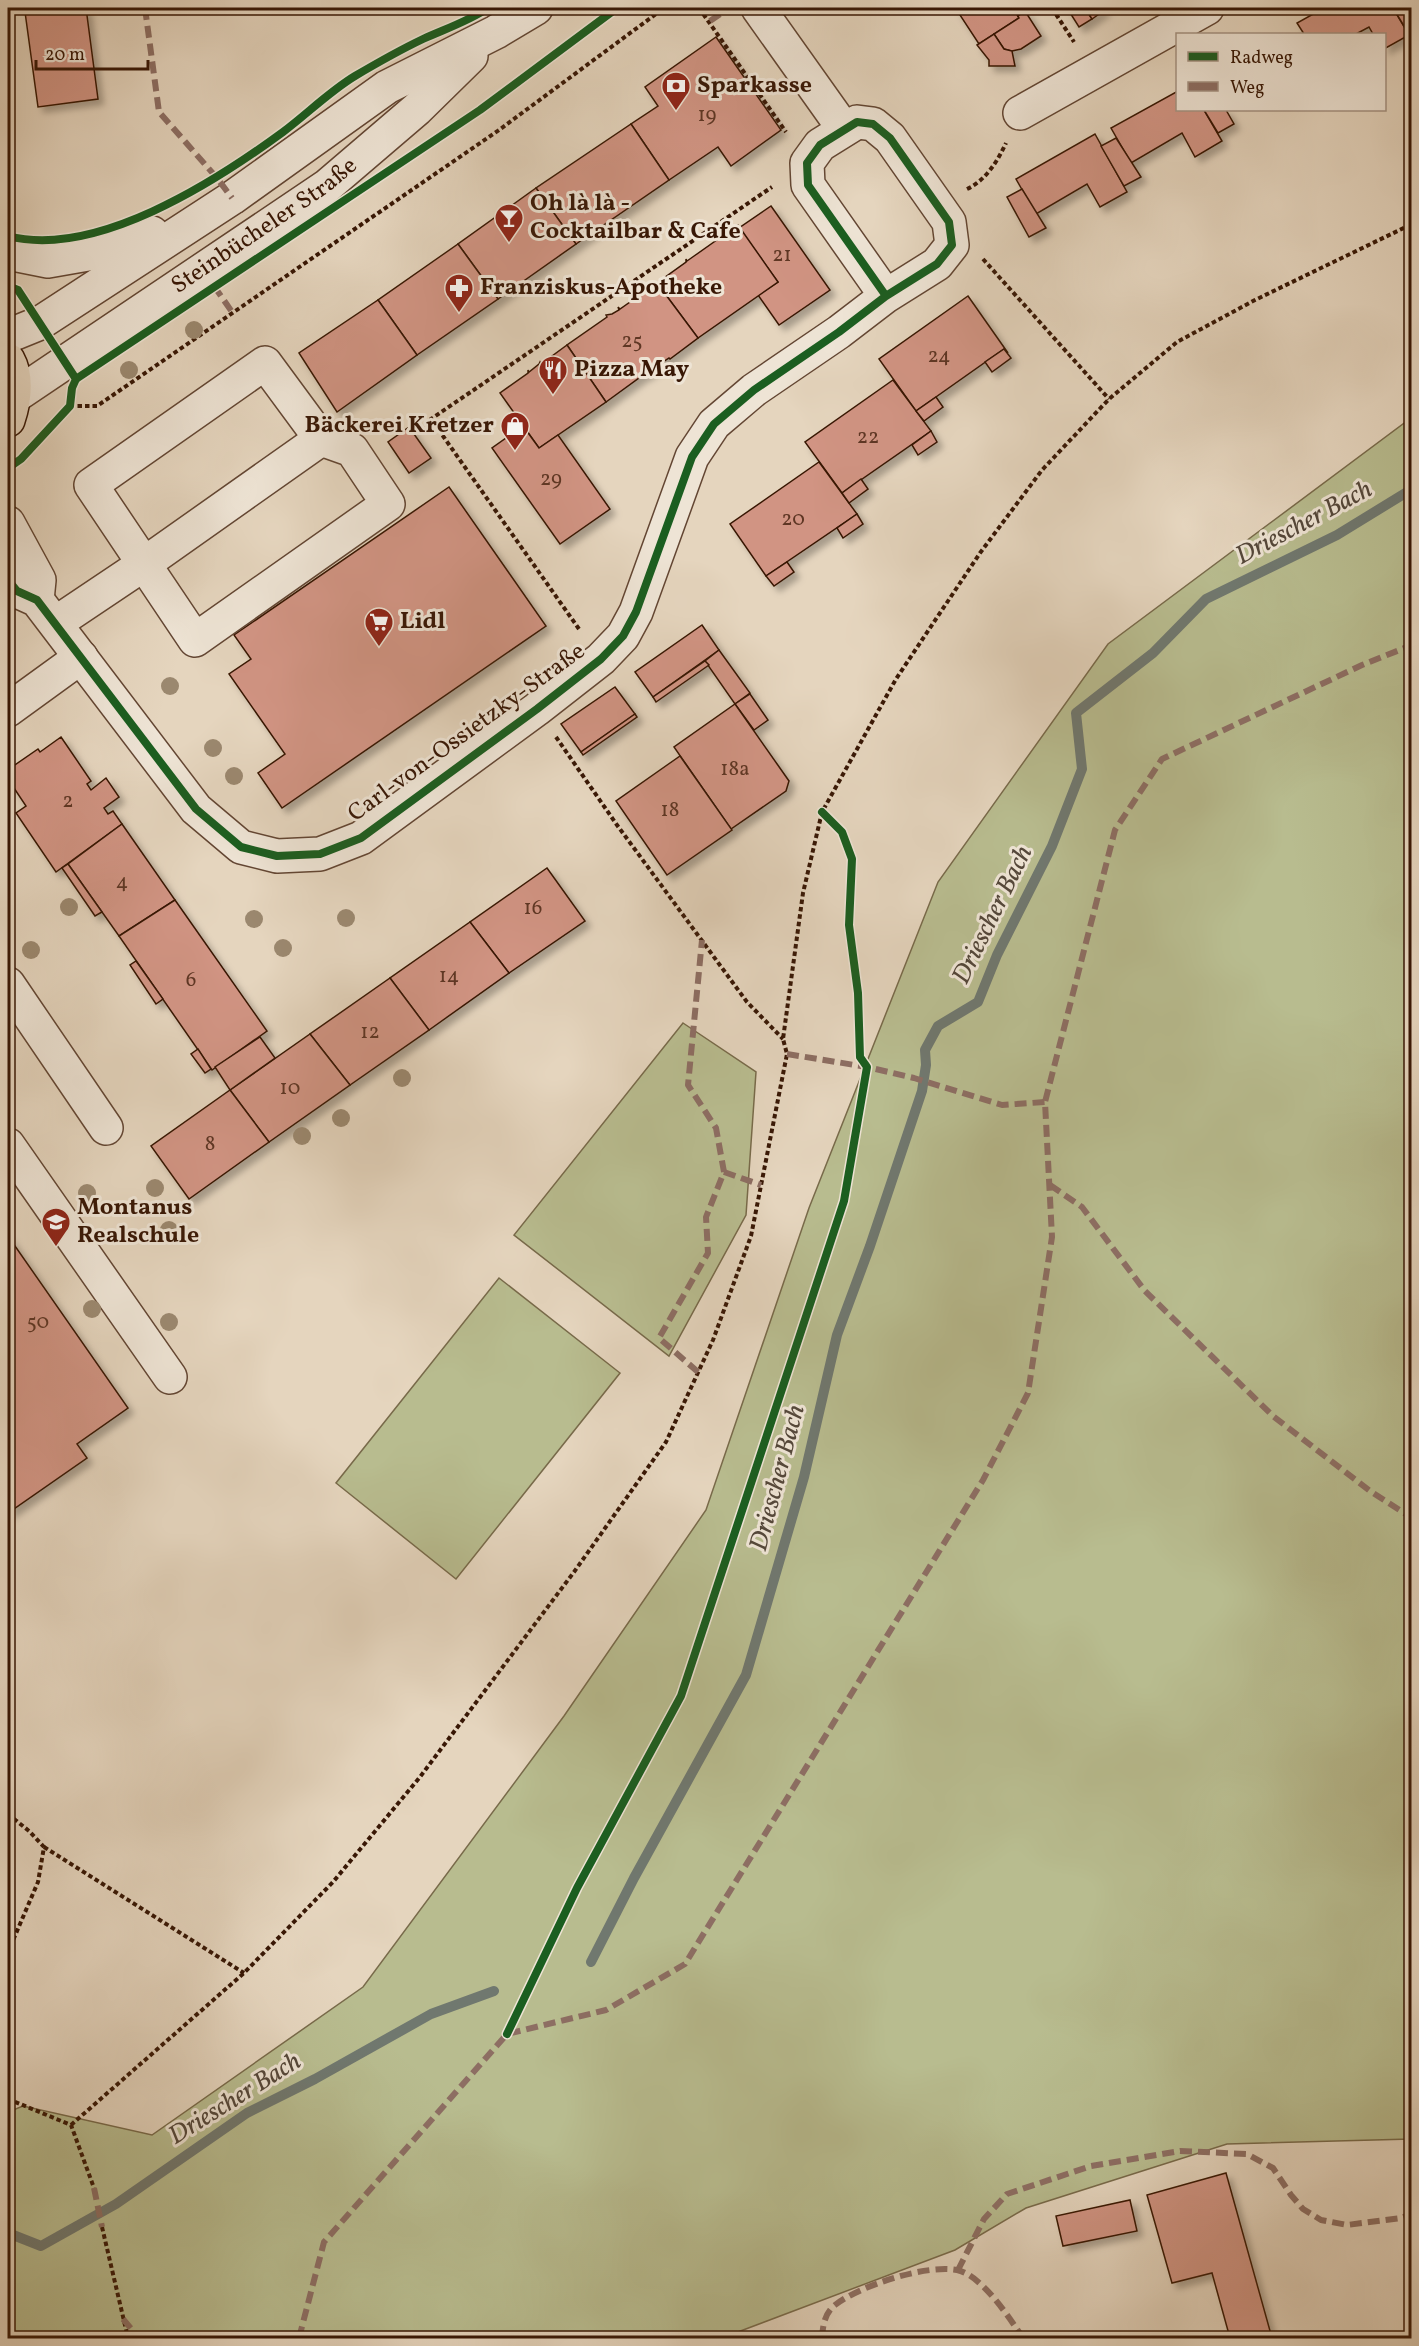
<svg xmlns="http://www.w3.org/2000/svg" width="1419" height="2346" viewBox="0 0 1419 2346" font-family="Vollkorn,serif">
	<defs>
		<filter id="shadow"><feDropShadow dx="5.5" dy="5.5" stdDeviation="3" flood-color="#0004"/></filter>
	</defs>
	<rect width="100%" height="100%" fill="#e5d5be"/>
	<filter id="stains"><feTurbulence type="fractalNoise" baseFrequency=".00333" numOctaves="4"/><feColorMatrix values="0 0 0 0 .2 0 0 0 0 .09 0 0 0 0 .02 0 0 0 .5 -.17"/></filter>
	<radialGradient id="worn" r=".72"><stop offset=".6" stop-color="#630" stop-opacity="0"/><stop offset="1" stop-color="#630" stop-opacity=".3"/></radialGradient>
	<!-- green -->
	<g fill="#b8bc8f" stroke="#786a4a" stroke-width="1.5">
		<polygon points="1411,418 1411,2139 1227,2144 1026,2208 955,2250 722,2338 8,2338 8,2112 23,2106 152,2135 363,1987 564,1716 706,1510 809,1208 938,882 1108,644"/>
		<polygon points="683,1023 756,1072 746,1215 669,1356 514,1235"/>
		<polygon points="499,1278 620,1373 456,1579 336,1483"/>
	</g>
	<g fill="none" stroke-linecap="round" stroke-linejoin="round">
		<!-- stream -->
		<g stroke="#70786f" stroke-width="10">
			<polyline points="591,1962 634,1878 746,1675 804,1477 837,1335 870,1246 922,1091 926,1065 925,1050 938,1026 978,1002 997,955 1052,846 1082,769 1076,713 1153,653 1206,599 1337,535 1412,489"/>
			<polyline points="8,2233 41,2246 116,2204 247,2113 315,2079 431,2014 494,1991"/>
		</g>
	</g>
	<!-- building -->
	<g fill="#d19483" stroke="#381705" stroke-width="1.5" filter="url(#shadow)">
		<polygon points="47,8 86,8 98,99 38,107 25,12 23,11"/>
		<polygon points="959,8 1013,8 1019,18 979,44 956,9"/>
		<polygon points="1067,8 1085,8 1092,19 1079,27"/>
		<polygon points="1085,8 1103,8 1105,10 1092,19"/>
		<polygon points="1324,8 1393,8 1409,35 1384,49 1384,34 1373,34 1369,27 1356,34 1304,34 1297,23"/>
		<polygon points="1393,8 1412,8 1412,21 1404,26"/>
		<polygon points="1025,11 1041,36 1021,49 1012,51 1004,49 994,34 1019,18 1018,16"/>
		<polygon points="994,34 1004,49 1012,51 1015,66 989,66 989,60 977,45"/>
		<polygon points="716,37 781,130 731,166 718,147 669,180 631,124 658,106 645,87"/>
		<polygon points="1178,91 1178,110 1204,110 1222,141 1195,157 1182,133 1131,163 1111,128"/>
		<polygon points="1204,110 1226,110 1234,124 1218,133"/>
		<polygon points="631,124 669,180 576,244 536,188"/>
		<polygon points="1095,134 1127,192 1100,207 1087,184 1036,214 1016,179"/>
		<polygon points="1116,138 1141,177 1124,186 1101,146"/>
		<polygon points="536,188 576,244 498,299 458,244"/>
		<polygon points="1022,189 1046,228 1029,237 1007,197"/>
		<polygon points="771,206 830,290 779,325 758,295 778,282 739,228"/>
		<polygon points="738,225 778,282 698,338 657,283 686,262 686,259 687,261"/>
		<polygon points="458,244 498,299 417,355 378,300"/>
		<polygon points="657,283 698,338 670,359 669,358 647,373 647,375 646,373 606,402 567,345 607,317 606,315 612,314 619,310 618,307 620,309"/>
		<polygon points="968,296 1008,353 1004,349 916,411 879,359"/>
		<polygon points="378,300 417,355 337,412 299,353"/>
		<polygon points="567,345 606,402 539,448 500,393 528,373 528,370 529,372 539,364 540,362 541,364"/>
		<polygon points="1004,349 1011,358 992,372 985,362"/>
		<polygon points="893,380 931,431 842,493 805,442"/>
		<polygon points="936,397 943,407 924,421 916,411"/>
		<polygon points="523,426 539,448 558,435 610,509 560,544 492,448"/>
		<polygon points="409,427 431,458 409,473 388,442"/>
		<polygon points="931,431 937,442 918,455 912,445"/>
		<polygon points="819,462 857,514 766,576 730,524"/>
		<polygon points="861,479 868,489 849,503 842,493"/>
		<polygon points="449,487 546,626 282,808 258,773 285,754 229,674 251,659 234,635"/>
		<polygon points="857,514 863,524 843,538 837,528"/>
		<polygon points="787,562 794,572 774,586 766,576"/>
		<polygon points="702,625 719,650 653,697 635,672"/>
		<polygon points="719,650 750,693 735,704 705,661"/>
		<polygon points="705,661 709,665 656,702 653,697"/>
		<polygon points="615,687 635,714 581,752 561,724"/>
		<polygon points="750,694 768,720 754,730 735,704"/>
		<polygon points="735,704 789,781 786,791 731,829 674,747"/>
		<polygon points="635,714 637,717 583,755 581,752"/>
		<polygon points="61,737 91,781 87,784 91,790 106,778 119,797 104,808 108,814 113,811 122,824 56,872 16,813 26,806 8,779 8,775 14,770 12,767 38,749 40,752"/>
		<polygon points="680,756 732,830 667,875 616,801"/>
		<polygon points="122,824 175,900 119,936 68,864"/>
		<polygon points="68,864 102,912 95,916 62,868"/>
		<polygon points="547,868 585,921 509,973 470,922"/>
		<polygon points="175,900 267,1031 212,1070 119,936"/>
		<polygon points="470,922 509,973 429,1030 390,978"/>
		<polygon points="136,961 163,999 156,1004 130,965"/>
		<polygon points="390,978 429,1030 350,1085 310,1034"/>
		<polygon points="310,1034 350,1085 269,1142 230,1090"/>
		<polygon points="260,1037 275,1058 230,1090 215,1067"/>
		<polygon points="198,1049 211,1069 205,1073 191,1054"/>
		<polygon points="230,1090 269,1142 189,1199 151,1146"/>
		<polygon points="8,1236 128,1408 77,1444 87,1458 8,1513"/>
		<polygon points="1226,2173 1272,2338 1230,2338 1212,2273 1172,2283 1147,2195"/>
		<polygon points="1130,2200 1137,2231 1063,2246 1056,2216"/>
	</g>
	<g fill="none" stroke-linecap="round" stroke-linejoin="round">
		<!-- minor casing -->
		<g stroke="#634633" stroke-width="36">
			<g id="minor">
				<polyline points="758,8 844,129"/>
				<polyline points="1020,113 1207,8"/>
				<polyline points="8,253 48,261 111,250 152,233"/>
				<polyline points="8,336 40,323 232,198 387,87 496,32 536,8"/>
				<polygon points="265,363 321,439 352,450 388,504 195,640 91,485"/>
				<path id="s1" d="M15,396L327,186L417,109L471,56"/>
				<polyline points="8,523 39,580 37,600"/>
				<polyline points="8,580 17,591 37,600 196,809 241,847 277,856 320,854 361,838 537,709 601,659 623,636 636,612 692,457 714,424 754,390 839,332 886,296 808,185 807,163 820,145 857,122 873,124 890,138 949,222 952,245 937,264 886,296"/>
				<polyline points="56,623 144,564 321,439"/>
				<polyline points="8,710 81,657"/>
				<polyline points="8,984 106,1128"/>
				<polyline points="8,1145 170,1377"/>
			</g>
		</g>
		<!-- major casing -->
		<g stroke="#381705" stroke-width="36">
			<path id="major" d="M8,360C18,378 14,402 8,420"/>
		</g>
		<!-- path -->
		<g stroke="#381705" stroke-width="4" stroke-dasharray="4.5 3" stroke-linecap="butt">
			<polyline points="699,8 786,132"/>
			<polyline points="1052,8 1074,42"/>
			<path d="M967,189C986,180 997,162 1006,143"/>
			<polyline points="983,259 1109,399"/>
			<polyline points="70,406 97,406 499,130 664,8"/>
			<polyline points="579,629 431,419 772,187"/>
			<polyline points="556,737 617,825 747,1002 783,1039"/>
			<polyline points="8,1814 29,1831 44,1847 38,1882 8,1952"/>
			<polyline points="44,1847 244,1973"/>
			<polyline points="8,2099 71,2125 94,2188"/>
			<polyline points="71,2125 244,1973 333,1882 420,1777 574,1572 666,1442 713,1340 751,1236 787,1054 783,1039 803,893 822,812 896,679 980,553 1042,470 1109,399 1177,342 1255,300 1412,224"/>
			<polyline points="102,2227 128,2338"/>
		</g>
		<!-- minor -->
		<use href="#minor" stroke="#eee4d5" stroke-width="33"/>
		<!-- major -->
		<use href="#major" stroke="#e5d5be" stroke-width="33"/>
		<!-- quiet -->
		<g stroke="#8d6e63" stroke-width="6" stroke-dasharray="12 6" stroke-linecap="butt">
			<polyline points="145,8 159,112 217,178 232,198"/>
			<polyline points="710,21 729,8"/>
			<polyline points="214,286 232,312"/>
			<polyline points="787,1054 867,1067 914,1078 1002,1105 1045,1102"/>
			<polyline points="724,1172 761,1185"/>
			<polyline points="1050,1185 1082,1207 1145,1291 1273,1416 1370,1491 1412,1518"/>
			<polyline points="698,1372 659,1338 708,1253 706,1217 724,1172 716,1128 688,1085 702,940"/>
			<polyline points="94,2188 102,2227"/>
			<polyline points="958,2270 984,2219 1007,2194 1091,2166 1180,2151 1247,2154 1273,2168 1291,2195 1303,2209 1321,2220 1347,2225 1401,2218 1412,2214"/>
			<polyline points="123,2319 139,2338"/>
			<polyline points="299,2338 324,2242 507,2034 606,2010 685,1964 983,1480 1028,1393 1052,1237 1045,1102 1115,830 1162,759 1362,665 1412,645"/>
			<path d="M822,2338C823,2326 824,2314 835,2305C859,2286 926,2264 957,2270C982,2275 1010,2319 1023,2338"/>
		</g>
		<!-- cycleway casing -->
		<g stroke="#eee4d5" stroke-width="11">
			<g id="cycleway">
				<path d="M8,236C95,259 215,182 283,132C307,114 330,91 355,76C377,63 400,50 423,39C445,29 469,21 488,8"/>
				<polyline points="8,286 18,290 76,379 72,388 70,406 21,459 8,468"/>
				<polyline points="76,379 480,110 617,8"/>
				<polyline points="8,580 17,591 37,600 196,809 241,847 277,856 320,854 361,838 537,709 601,659 623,636 636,612 692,457 714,424 754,390 839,332 886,296 808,185 807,163 820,145 857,122 873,124 890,138 949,222 952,245 937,264 886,296"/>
				<polyline points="507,2034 577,1888 681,1696 844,1201 867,1067 860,1057 858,993 849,925 852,859 842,832 822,812"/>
			</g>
		</g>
		<!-- cycleway -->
		<use href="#cycleway" stroke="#1b5e20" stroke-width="8"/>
	</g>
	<!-- trees -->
	<g fill="#9b886f">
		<circle cx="194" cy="330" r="9"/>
		<circle cx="129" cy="370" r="9"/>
		<circle cx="170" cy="686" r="9"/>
		<circle cx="213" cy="748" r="9"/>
		<circle cx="234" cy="776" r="9"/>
		<circle cx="69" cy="907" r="9"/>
		<circle cx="346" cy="918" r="9"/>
		<circle cx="254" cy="919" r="9"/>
		<circle cx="283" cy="948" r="9"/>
		<circle cx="31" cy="950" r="9"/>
		<circle cx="402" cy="1078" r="9"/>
		<circle cx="341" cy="1118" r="9"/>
		<circle cx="302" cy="1136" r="9"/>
		<circle cx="155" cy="1188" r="9"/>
		<circle cx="87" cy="1193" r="9"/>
		<circle cx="169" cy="1230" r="9"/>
		<circle cx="92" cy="1309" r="9"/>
		<circle cx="169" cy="1322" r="9"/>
	</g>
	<!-- icons -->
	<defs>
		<g id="bank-pin" transform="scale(1.5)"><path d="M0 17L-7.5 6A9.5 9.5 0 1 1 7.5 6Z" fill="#8f2418" stroke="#eee4d5"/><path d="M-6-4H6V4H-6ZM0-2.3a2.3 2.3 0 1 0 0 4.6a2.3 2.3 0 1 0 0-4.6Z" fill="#fff"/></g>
		<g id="bar-pin" transform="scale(1.5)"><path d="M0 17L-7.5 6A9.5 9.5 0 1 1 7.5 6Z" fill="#8f2418" stroke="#eee4d5"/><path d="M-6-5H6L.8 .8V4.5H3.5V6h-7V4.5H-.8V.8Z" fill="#fff"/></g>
		<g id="pharmacy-pin" transform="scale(1.5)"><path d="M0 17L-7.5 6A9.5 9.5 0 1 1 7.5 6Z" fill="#8f2418" stroke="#eee4d5"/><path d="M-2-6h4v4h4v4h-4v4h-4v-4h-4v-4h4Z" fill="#fff"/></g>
		<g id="restaurant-pin" transform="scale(1.5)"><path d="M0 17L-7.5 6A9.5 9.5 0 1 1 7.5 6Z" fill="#8f2418" stroke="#eee4d5"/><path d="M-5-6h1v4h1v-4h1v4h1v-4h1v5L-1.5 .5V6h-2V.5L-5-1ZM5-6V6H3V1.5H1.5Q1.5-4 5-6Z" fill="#fff"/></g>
		<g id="shop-pin" transform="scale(1.5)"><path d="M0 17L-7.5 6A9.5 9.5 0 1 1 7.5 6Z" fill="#8f2418" stroke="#eee4d5"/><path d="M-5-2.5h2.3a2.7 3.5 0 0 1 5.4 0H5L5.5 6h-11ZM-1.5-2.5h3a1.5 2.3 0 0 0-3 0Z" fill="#fff"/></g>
		<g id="supermarket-pin" transform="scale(1.5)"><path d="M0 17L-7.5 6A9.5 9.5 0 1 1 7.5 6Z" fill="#8f2418" stroke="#eee4d5"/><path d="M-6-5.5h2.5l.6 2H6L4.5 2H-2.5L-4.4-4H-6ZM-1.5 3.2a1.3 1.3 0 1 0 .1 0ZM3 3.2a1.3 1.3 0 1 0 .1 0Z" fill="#fff"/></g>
		<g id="school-pin" transform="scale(1.5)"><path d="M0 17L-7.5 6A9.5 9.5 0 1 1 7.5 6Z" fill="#8f2418" stroke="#eee4d5"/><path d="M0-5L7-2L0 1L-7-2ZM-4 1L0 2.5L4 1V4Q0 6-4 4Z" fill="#fff"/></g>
	</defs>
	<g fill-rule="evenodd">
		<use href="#bank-pin" x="676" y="86"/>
		<use href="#bar-pin" x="509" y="218"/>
		<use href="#pharmacy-pin" x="459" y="288"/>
		<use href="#restaurant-pin" x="553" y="370"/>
		<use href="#shop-pin" x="515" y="426"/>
		<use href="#supermarket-pin" x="379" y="622"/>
		<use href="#school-pin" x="56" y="1222"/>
	</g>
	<g text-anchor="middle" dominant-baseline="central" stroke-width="6" stroke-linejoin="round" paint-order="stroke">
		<!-- number labels -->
		<g font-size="21" fill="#5e3624">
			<text x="707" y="115">19</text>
			<text x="782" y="255">21</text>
			<text x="632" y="341">25</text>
			<text x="939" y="356">24</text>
			<text x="868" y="437">22</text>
			<text x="551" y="479">29</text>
			<text x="793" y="519">20</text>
			<text x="735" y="769">18a</text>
			<text x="68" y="801">2</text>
			<text x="670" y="810">18</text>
			<text x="122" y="882">4</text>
			<text x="533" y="908">16</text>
			<text x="449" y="976">14</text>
			<text x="191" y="980">6</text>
			<text x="370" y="1032">12</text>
			<text x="290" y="1088">10</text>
			<text x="210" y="1144">8</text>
			<text x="38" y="1322">50</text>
		</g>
		<!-- poi labels -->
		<g font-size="24" font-weight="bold" fill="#381705" stroke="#eee4d5" text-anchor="start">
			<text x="697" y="86">Sparkasse</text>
			<text x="530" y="204">Oh là là -<tspan x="530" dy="28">Cocktailbar &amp; Cafe</tspan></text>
			<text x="480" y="288">Franziskus-Apotheke</text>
			<text x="574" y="370">Pizza May</text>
			<text x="494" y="426" text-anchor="end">Bäckerei Kretzer</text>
			<text x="400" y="622">Lidl</text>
			<text x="77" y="1208">Montanus<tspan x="77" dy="28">Realschule</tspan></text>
		</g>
		<!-- street labels -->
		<g font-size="24" fill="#381705" stroke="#eee4d5">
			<text stroke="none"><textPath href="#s1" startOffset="302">Steinbücheler Straße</textPath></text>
			<text transform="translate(467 733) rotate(-36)">Carl-von-Ossietzky-Straße</text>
		</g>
		<!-- water labels -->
		<g font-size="26" font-style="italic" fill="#54473a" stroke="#eee4d5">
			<text transform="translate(1304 523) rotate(-28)">Driescher Bach</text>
			<text transform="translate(993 915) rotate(-64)">Driescher Bach</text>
			<text transform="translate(778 1478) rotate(-75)">Driescher Bach</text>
			<text transform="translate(235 2099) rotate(-32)">Driescher Bach</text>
		</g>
	</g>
	<!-- margin -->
	<rect width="1419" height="2346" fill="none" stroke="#e5d5be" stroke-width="30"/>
	<rect x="9" y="9" width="1401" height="2328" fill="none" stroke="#381705" stroke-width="3"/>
	<rect x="15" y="15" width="1389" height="2316" fill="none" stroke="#381705" stroke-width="1.5"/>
	<!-- legend -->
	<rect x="1176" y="33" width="210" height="78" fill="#eee4d5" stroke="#a59282" stroke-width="1.5"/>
	<rect x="1188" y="52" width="30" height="9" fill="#1b5e20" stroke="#a59282" stroke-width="1.5"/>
	<text x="1230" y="63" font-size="18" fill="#381705">Radweg</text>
	<rect x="1188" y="82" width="30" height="9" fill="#8d6e63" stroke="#a59282" stroke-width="1.5"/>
	<text x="1230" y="93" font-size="18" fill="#381705">Weg</text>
	<!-- scale -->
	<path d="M36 60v9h112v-9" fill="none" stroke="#381705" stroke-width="3"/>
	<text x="45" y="60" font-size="18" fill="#381705" stroke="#eee4d5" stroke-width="4.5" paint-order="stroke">20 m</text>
	<rect width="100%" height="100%" filter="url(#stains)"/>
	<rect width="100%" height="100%" fill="url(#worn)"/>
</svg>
